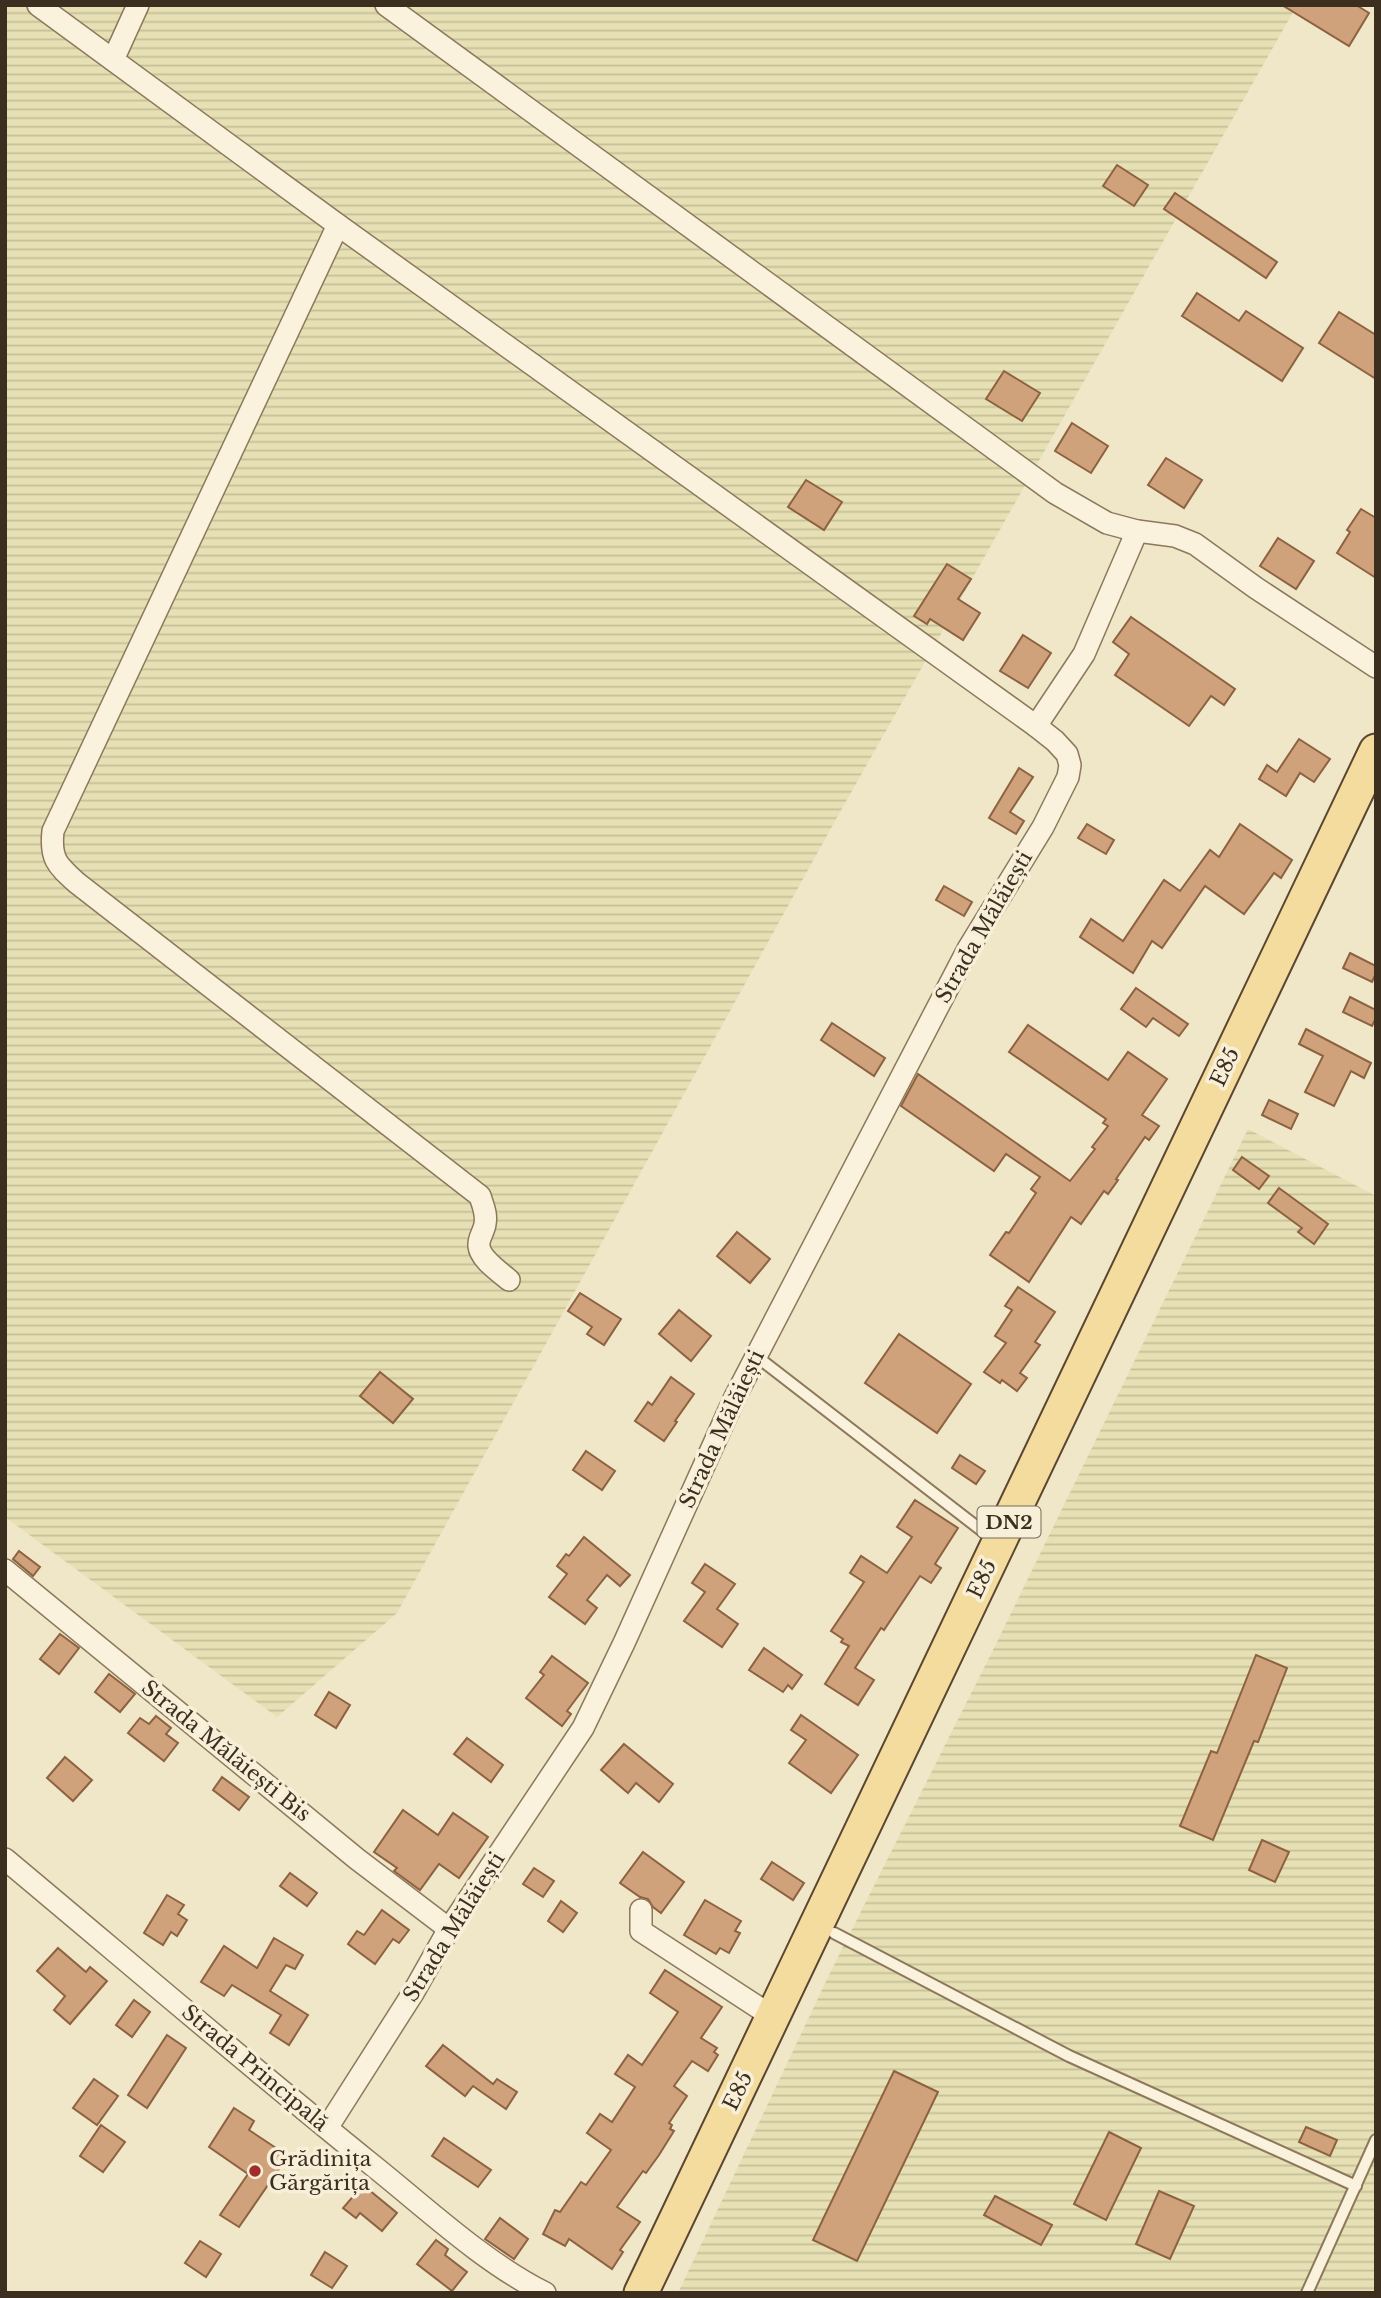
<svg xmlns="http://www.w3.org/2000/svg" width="1381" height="2298" viewBox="0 0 1381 2298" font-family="'Libre Baskerville',serif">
	<defs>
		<pattern id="farmland-rules" width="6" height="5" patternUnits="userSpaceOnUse" patternTransform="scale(1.75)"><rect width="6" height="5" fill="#e6e0b4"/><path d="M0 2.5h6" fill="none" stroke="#c6c09a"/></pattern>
	</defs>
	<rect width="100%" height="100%" fill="#f0e6c8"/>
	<!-- farmland -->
	<g fill="url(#farmland-rules)">
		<polygon points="5,5 1297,5 840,812 397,1613 277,1717 5,1517"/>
		<polygon points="1248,1129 1376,1196 1376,2293 678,2293 830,1973 992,1652"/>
	</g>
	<!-- building -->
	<g fill="#d0a27c" stroke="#8d6240" stroke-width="2">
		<polygon points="1282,5 1356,5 1369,13 1349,46"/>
		<polygon points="1117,165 1148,185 1134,206 1103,186"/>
		<polygon points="1175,193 1277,262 1266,278 1164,209"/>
		<polygon points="1197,293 1239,321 1246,311 1303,348 1282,381 1182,316"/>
		<polygon points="1339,312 1376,335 1376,379 1319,343"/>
		<polygon points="1004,371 1040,393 1022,421 986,399"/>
		<polygon points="1072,423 1108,446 1091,473 1055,451"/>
		<polygon points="1166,458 1202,480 1184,508 1148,485"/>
		<polygon points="806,480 842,502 824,530 788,507"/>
		<polygon points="1361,509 1376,518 1376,578 1337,553 1350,532 1347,530"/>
		<polygon points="1278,538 1314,561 1296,589 1260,566"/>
		<polygon points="947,564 971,579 958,599 980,613 963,640 930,619 927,624 914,616"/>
		<polygon points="1131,617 1235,689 1224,705 1211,696 1189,726 1115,675 1129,654 1113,642"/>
		<polygon points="1023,635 1051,653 1028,688 1000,671"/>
		<polygon points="1299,739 1330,759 1314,782 1300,773 1286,796 1259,779 1267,765 1277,772"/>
		<polygon points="1019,768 1033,777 1010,812 1024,821 1016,834 989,818"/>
		<polygon points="1087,824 1114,840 1106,854 1078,838"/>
		<polygon points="1240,824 1292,860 1281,878 1274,873 1244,914 1205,886 1162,948 1152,941 1133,973 1080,937 1091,919 1123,941 1164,880 1180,891 1210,850 1219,857"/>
		<polygon points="944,886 972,902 964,916 936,900"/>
		<polygon points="1350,953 1376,966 1376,973 1372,982 1343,968"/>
		<polygon points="1136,988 1188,1024 1179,1036 1153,1018 1146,1027 1121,1009"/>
		<polygon points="1350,997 1376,1010 1376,1018 1372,1026 1343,1012"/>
		<polygon points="832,1023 885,1058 874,1076 821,1040"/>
		<polygon points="1028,1025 1108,1080 1128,1052 1167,1079 1142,1115 1159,1126 1149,1140 1145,1137 1116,1179 1118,1180 1108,1194 1104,1191 1081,1224 1071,1217 1029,1282 990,1255 1006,1232 1009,1233 1036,1193 1031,1189 1040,1177 1006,1154 994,1171 901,1106 918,1074 1070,1181 1095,1149 1092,1147 1108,1126 1103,1123 1106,1119 1009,1052"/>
		<polygon points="1306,1029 1371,1063 1364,1078 1351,1071 1334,1106 1305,1092 1323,1056 1299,1044"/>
		<polygon points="1269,1100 1298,1114 1291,1129 1262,1115"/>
		<polygon points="1242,1157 1269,1176 1259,1189 1233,1170"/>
		<polygon points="1279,1188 1328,1224 1314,1244 1298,1232 1302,1228 1268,1203"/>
		<polygon points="737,1232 770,1259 750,1283 717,1256"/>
		<polygon points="1018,1287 1055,1312 1035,1342 1040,1345 1020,1373 1027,1378 1017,1391 1002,1380 1000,1383 984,1372 1006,1343 995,1336 1012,1310 1005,1306"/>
		<polygon points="580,1293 621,1319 604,1345 587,1334 592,1327 568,1311"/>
		<polygon points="679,1310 711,1336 691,1361 659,1334"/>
		<polygon points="899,1334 971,1384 937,1433 865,1383"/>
		<polygon points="380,1372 413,1399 393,1423 360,1396"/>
		<polygon points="671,1377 694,1394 675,1421 677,1422 664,1441 635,1421 648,1402 652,1405"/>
		<polygon points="586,1451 615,1471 602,1490 573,1470"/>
		<polygon points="960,1455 985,1471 976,1484 952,1468"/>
		<polygon points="915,1500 958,1528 935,1564 941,1568 931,1583 920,1576 884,1630 881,1628 855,1668 874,1680 858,1705 825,1684 849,1646 841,1642 843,1639 831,1631 864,1582 850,1573 861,1556 887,1573 912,1537 897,1527"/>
		<polygon points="584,1537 630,1575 620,1586 607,1575 587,1600 597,1608 585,1624 549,1597 567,1574 557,1566 566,1554 569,1556"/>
		<polygon points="19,1551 40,1567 33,1576 13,1559"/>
		<polygon points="705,1564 735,1584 717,1609 738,1624 722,1647 684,1621 705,1592 692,1583"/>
		<polygon points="60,1634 79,1648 59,1674 40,1659"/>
		<polygon points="764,1648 802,1675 792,1689 788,1685 783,1692 749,1670"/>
		<polygon points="1256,1655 1287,1668 1258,1742 1254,1741 1213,1840 1180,1826 1211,1751 1217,1753"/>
		<polygon points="552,1656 588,1683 567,1711 571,1714 562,1726 526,1698 544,1675 540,1672"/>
		<polygon points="109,1674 135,1694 120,1712 95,1692"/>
		<polygon points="329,1692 350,1705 336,1728 315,1715"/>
		<polygon points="801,1715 858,1755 831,1793 789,1763 806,1740 791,1730"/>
		<polygon points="156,1716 171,1728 166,1734 178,1743 164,1761 128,1733 140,1718 149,1724"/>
		<polygon points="467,1738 503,1765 491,1782 454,1754"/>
		<polygon points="624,1744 673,1784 659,1802 636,1783 628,1793 601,1770"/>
		<polygon points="65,1757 92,1780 73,1801 47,1778"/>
		<polygon points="222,1777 249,1797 239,1810 213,1790"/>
		<polygon points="403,1810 438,1835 453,1813 488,1837 459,1878 439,1864 420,1890 394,1871 397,1868 374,1852"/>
		<polygon points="1262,1840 1289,1852 1275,1882 1249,1870"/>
		<polygon points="643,1852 684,1882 661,1913 653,1907 648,1899 640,1897 620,1883"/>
		<polygon points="772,1862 804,1883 793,1900 761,1879"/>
		<polygon points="534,1868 554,1881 543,1897 523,1884"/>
		<polygon points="290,1873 317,1893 307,1906 280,1886"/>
		<polygon points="167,1895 184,1905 178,1914 187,1920 177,1936 171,1932 163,1945 144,1933"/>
		<polygon points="705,1900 741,1921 735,1931 740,1933 729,1953 720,1948 716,1954 684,1935"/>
		<polygon points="561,1901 577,1913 563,1932 548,1921"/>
		<polygon points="382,1910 409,1930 399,1943 393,1939 375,1964 348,1944 357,1931 364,1935"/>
		<polygon points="274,1938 303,1955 295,1969 286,1965 270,1991 308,2015 289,2045 270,2033 281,2015 232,1985 224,1996 201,1982 224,1946 257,1968"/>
		<polygon points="58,1948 86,1972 90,1967 107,1981 70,2024 54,2010 65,1996 37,1971"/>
		<polygon points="665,1970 722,2007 701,2038 717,2048 714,2052 718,2055 708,2071 692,2061 674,2086 687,2096 669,2123 672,2125 670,2129 674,2131 659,2155 646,2173 643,2171 617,2207 640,2222 620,2250 623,2252 612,2269 569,2239 565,2246 543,2234 555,2210 560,2212 581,2182 586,2185 611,2150 587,2133 600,2114 612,2122 635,2087 615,2074 628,2055 642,2065 678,2012 650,1993"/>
		<polygon points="134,2000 150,2012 132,2037 116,2025"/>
		<polygon points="167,2035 186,2048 147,2108 128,2095"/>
		<polygon points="443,2045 493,2084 497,2079 517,2092 506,2109 473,2086 465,2096 426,2066"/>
		<polygon points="894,2071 938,2092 857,2261 813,2240"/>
		<polygon points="94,2079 118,2096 97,2125 73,2108"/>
		<polygon points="234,2108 254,2121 249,2130 288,2156 239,2227 220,2215 248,2174 209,2147"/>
		<polygon points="101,2125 125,2142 103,2172 80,2156"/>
		<polygon points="1306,2127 1337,2140 1330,2156 1299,2142"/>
		<polygon points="1109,2132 1141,2148 1106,2220 1074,2204"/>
		<polygon points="444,2138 491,2170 478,2187 432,2156"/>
		<polygon points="363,2185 397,2213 382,2231 360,2213 356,2218 343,2208"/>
		<polygon points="1159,2191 1194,2206 1170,2259 1136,2244"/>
		<polygon points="995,2196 1052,2225 1041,2245 984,2215"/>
		<polygon points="500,2218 528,2239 514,2259 485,2239"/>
		<polygon points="436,2240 448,2249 445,2255 467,2272 452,2291 417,2264"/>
		<polygon points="200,2241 221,2254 206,2277 185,2263"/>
		<polygon points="325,2252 347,2266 332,2288 311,2275"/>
	</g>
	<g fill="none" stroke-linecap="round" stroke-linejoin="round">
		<!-- service casing -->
		<g stroke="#8d785c" stroke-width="14">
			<g id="service">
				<polyline points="756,1356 994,1540"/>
				<polyline points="834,1933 1069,2056 1356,2186"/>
				<polyline points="1307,2293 1376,2140"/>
			</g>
		</g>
		<!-- minor casing -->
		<g stroke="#8d785c" stroke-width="24">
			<g id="minor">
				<polyline points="38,5 338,225 1036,726 1055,741 1067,754 1070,765 1068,777 1043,827 968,949 735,1397 624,1643 583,1728 449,1929 413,1993 327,2128"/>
				<polyline points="386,5 1055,493 1107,523 1137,531 1175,536 1195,544 1256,588 1376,667"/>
				<polyline points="113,60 138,5"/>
				<path d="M338,225L53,831C50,859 57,865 77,883L480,1196C483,1206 487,1214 485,1224C484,1232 478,1238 479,1246C480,1259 500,1272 509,1280"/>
				<polyline points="1036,726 1084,654 1137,531"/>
				<polyline points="5,1570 357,1859 449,1929"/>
				<path d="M5,1859C127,1961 247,2064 371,2164C425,2207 483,2262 545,2293"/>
				<polyline points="641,1910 641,1931 773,2017"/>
			</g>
		</g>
		<!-- primary casing -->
		<g stroke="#5b4630" stroke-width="37">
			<polyline id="primary" points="641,2293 1376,751"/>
		</g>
		<!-- service -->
		<use href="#service" stroke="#faf2dc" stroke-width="10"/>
		<!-- minor -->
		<use href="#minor" stroke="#faf2dc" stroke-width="21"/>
		<!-- primary -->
		<use href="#primary" stroke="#f4dc9f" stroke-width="33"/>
	</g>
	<!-- markers -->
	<circle fill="#9f2d29" stroke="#f7efd8" stroke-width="2.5" cx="255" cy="2171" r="7"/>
	<g text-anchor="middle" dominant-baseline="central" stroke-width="7" stroke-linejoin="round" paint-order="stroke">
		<!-- shield labels -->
		<rect fill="#f7efd8" stroke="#756957" stroke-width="2" x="977.5" y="1506.5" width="63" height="31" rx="5"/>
		<g font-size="19" font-weight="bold" fill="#3d2f20">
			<text x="1009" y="1522">DN2</text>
		</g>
		<!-- street labels -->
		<g font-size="21" fill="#3d2f20" stroke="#f7efd8">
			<text transform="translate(984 927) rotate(-60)">Strada Mălăiești</text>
			<text transform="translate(1225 1067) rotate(-65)">E85</text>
			<text transform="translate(722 1429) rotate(-65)">Strada Mălăiești</text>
			<text transform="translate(982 1579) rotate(-65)">E85</text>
			<text transform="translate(226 1751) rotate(39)">Strada Mălăiești Bis</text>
			<text transform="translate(454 1927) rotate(-58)">Strada Mălăiești</text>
			<text transform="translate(255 2068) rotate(40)">Strada Principală</text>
			<text transform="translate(738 2091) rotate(-64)">E85</text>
		</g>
		<!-- poi labels -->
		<g font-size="21" fill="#3d2f20" stroke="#f7efd8" text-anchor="start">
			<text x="269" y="2159">Grădinița<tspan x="269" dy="24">Gărgărița</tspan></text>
		</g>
	</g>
	<!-- border -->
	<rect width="1381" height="2298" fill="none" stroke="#3d2f20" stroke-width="14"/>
</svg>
